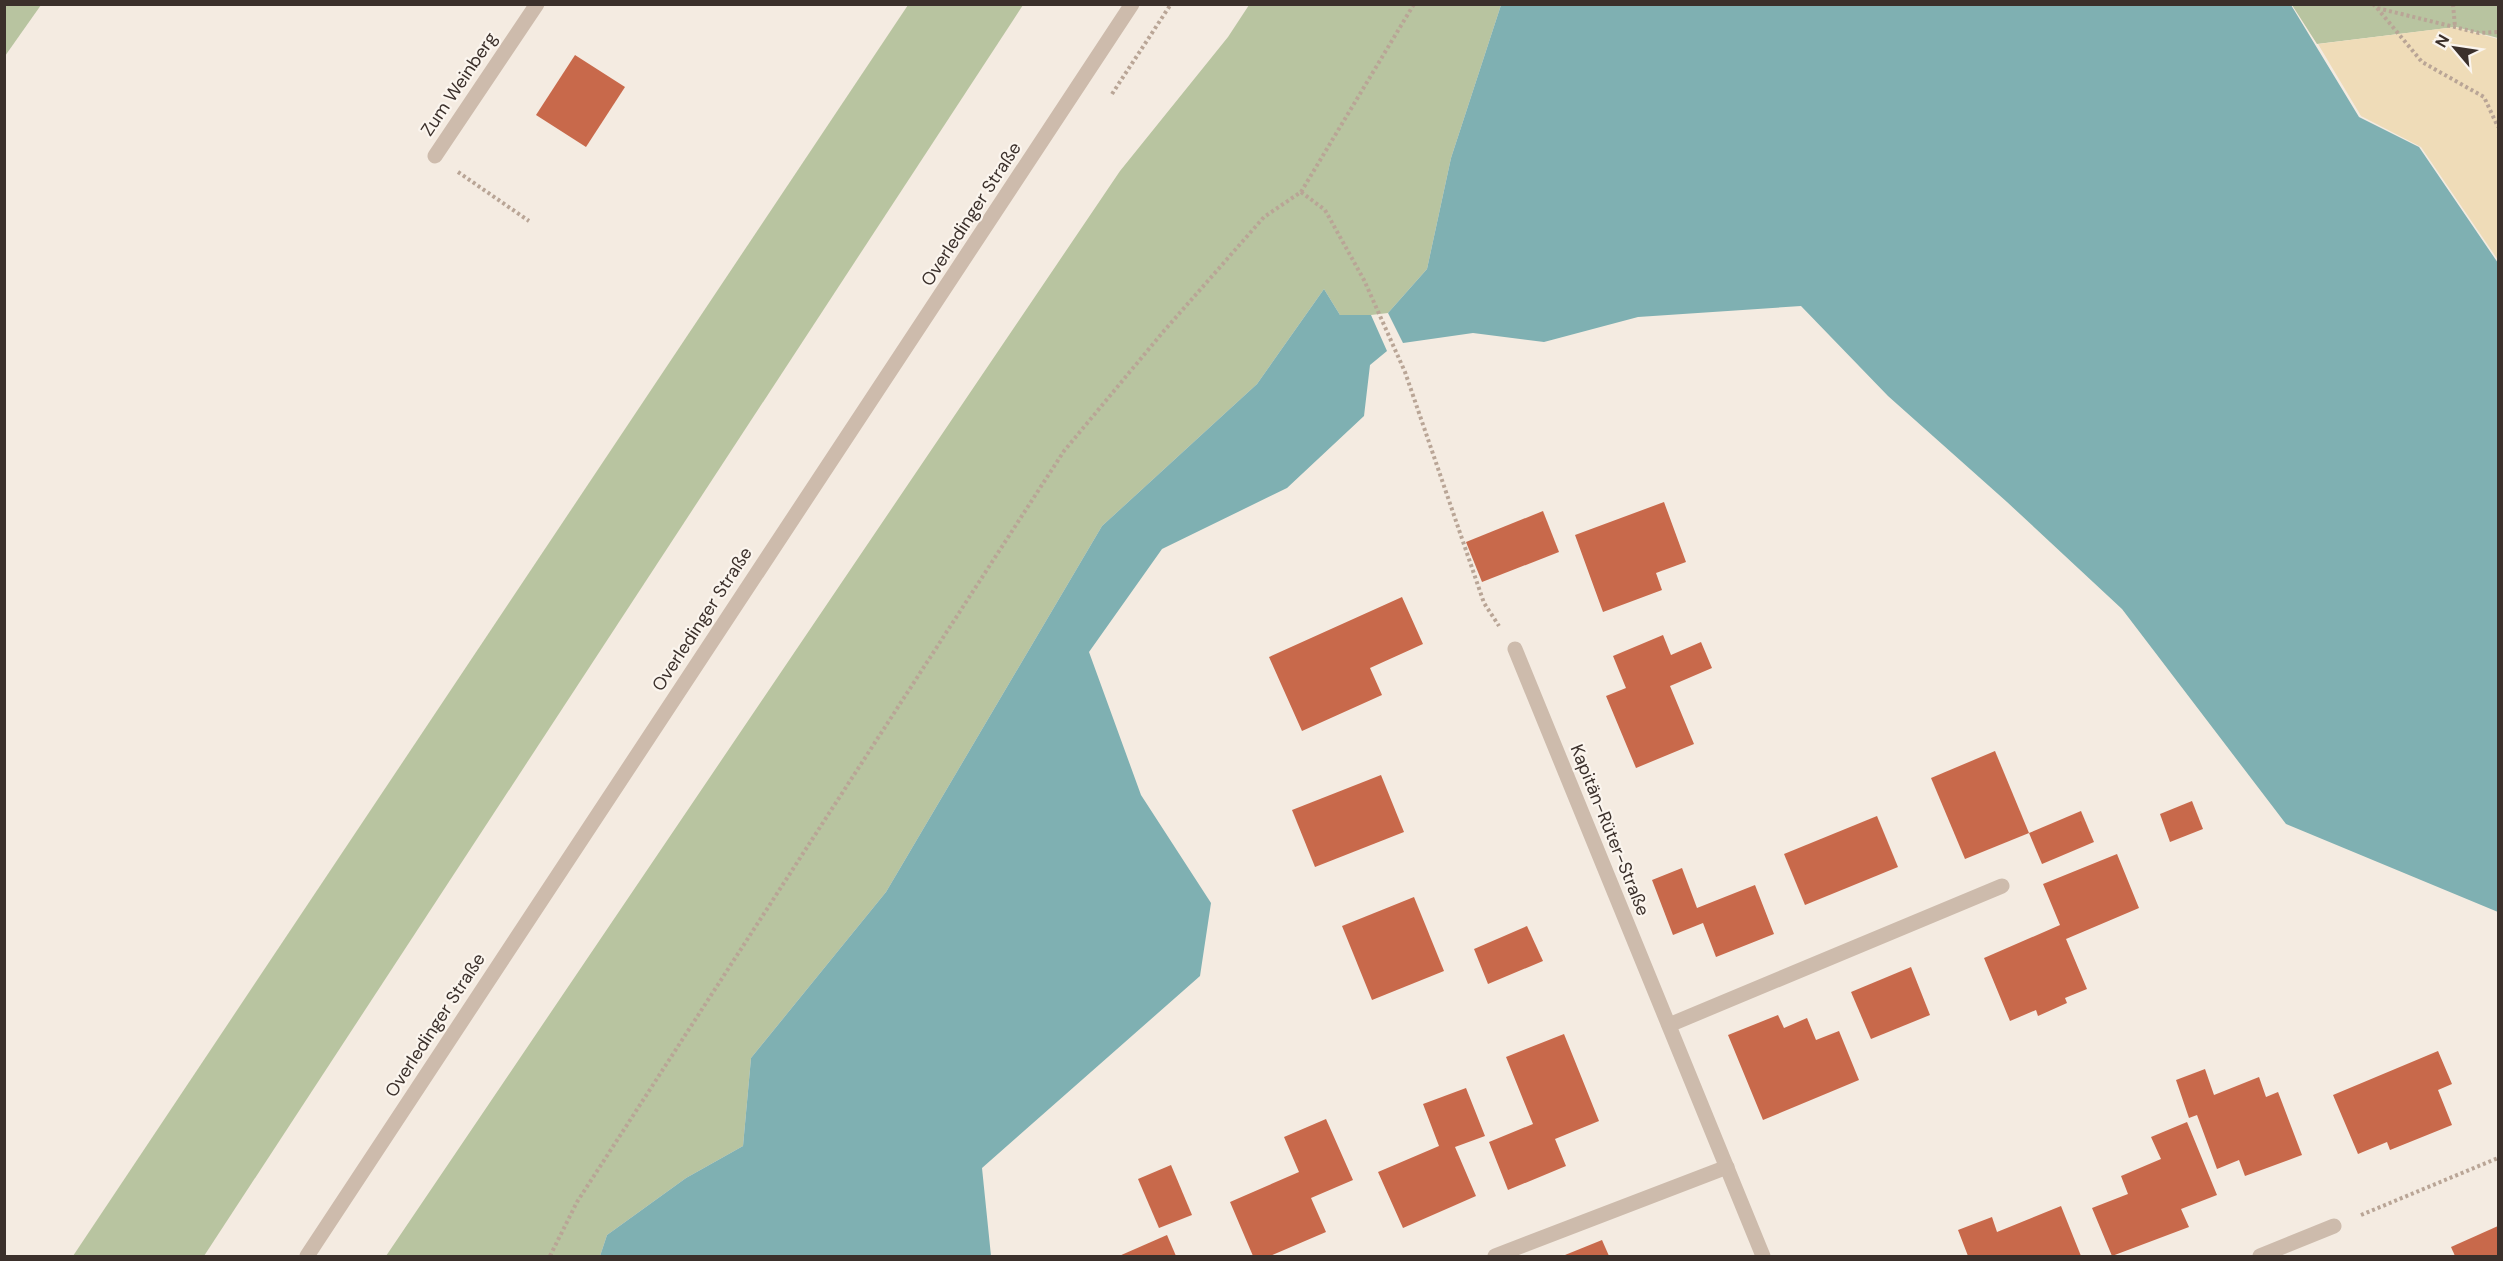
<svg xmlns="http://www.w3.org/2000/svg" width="2503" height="1261" viewBox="0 0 2503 1261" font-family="'DM Sans',sans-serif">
	<rect width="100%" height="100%" fill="#f4ebe1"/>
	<!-- green -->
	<g fill="#b8c4a0">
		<polygon points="5,4 41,5 5,56 4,5"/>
		<polygon points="908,5 1023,5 204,1256 73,1256"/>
		<polygon points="1249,5 1501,5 1451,158 1427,269 1388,313 1371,315 1340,315 1324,289 1257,384 1102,526 886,892 751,1058 743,1146 686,1178 607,1235 600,1256 386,1256 1120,171 1228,37"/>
		<polygon points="2292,5 2498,5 2498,38 2456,27 2317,44"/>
	</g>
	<!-- sand -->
	<polygon fill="#efdcb8" points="2455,27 2498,39 2498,260 2421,147 2361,116 2318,44"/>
	<!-- water -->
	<g fill="#7fb0b2">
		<polygon points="1501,5 2291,5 2359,117 2419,147 2498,263 2498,912 2286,824 2122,609 2007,502 1888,396 1801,306 1638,317 1544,342 1473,333 1403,343 1388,313 1427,269 1451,158"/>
		<polygon points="1324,289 1340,315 1371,315 1387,351 1370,365 1364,416 1287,488 1162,549 1089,652 1141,795 1211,903 1200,976 982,1168 991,1256 600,1256 607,1235 686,1178 743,1146 751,1058 886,892 1102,526 1257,384"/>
	</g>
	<!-- building -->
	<g fill="#c8694b">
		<polygon points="575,55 625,87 586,147 536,115"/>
		<polygon points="1664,502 1686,562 1656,573 1662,590 1603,612 1575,535"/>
		<polygon points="1543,511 1559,552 1482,582 1466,542"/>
		<polygon points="1402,597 1423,644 1370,668 1382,695 1302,731 1269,657"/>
		<polygon points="1663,635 1671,655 1701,642 1712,668 1670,686 1694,744 1636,768 1606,696 1626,688 1613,656"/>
		<polygon points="1995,751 2029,833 1965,859 1931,778"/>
		<polygon points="1381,775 1404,832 1315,867 1292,810"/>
		<polygon points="2192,801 2203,829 2170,842 2160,814"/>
		<polygon points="2081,811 2094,842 2042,864 2029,833"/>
		<polygon points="1877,816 1898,867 1805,905 1784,854"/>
		<polygon points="2117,854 2139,908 2066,939 2087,989 2065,998 2067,1003 2038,1016 2036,1010 2010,1021 1984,958 2060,925 2043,884"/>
		<polygon points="1682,868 1697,908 1755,885 1774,934 1716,957 1703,923 1673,935 1652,880"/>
		<polygon points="1414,897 1444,971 1372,1000 1342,926"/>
		<polygon points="1527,926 1543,961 1488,984 1474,949"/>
		<polygon points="1911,967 1930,1015 1871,1039 1851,992"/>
		<polygon points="1778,1015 1784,1028 1807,1018 1816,1040 1839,1031 1859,1080 1763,1120 1728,1035"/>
		<polygon points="1564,1034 1599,1121 1555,1139 1566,1166 1508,1190 1489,1142 1533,1124 1506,1057"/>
		<polygon points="2438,1051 2452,1084 2438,1090 2452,1125 2390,1150 2387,1142 2358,1154 2333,1095"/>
		<polygon points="2205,1069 2214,1095 2259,1077 2266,1097 2278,1092 2302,1155 2245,1176 2239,1160 2217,1169 2197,1115 2189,1118 2176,1080"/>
		<polygon points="1466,1088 1485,1136 1455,1147 1476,1196 1403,1228 1378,1172 1439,1146 1423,1104"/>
		<polygon points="1326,1119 1353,1180 1311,1198 1326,1232 1270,1256 1253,1256 1230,1202 1299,1172 1284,1137"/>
		<polygon points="2187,1122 2217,1195 2181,1209 2189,1227 2112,1256 2092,1208 2128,1194 2121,1176 2161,1159 2151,1137"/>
		<polygon points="1171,1165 1192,1215 1159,1228 1138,1179"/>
		<polygon points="2061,1206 2081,1256 1968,1256 1958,1230 1992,1217 1997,1232"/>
		<polygon points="2498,1226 2498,1256 2455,1256 2451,1247"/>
		<polygon points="1167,1235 1176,1256 1119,1256"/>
		<polygon points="1602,1240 1609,1256 1565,1256 1565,1255"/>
	</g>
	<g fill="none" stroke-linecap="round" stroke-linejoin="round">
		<!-- path -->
		<g stroke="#b9a596" stroke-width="4" stroke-dasharray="3 3" stroke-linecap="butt">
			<polyline points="2373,4 2377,8 2479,33 2498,32"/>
			<polyline points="2453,4 2455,27"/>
			<polyline points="2377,8 2422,62 2484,97 2498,127"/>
			<polyline points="1112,94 1171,4"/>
			<polyline points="458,172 529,221"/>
			<polyline points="1301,192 1414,4"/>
			<polyline points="2361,1215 2498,1158"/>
			<polyline points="550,1256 577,1202 1064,451 1163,332 1264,217 1301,192 1325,210 1364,280 1405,372 1484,603 1499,626"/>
		</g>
		<!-- service -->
		<g stroke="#cdbbac" stroke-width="15">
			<polyline points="435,156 537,4"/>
			<polyline points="1669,1025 2002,886"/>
			<polyline points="1495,1256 1727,1167"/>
			<polyline points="2260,1256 2334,1226"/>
		</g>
		<!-- minor -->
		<polyline stroke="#cdbbac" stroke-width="15" points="1515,649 1763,1256"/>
		<!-- tertiary -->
		<polyline stroke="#cdbbac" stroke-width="15" points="307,1256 1132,4"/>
	</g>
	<g text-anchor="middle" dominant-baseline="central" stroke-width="4.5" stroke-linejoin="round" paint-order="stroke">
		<!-- street labels -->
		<g font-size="18" fill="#3b302b" stroke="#fbf5ee">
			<text transform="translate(459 84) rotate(-56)">Zum Weinberg</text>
			<text transform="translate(971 214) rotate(-57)">Overledinger Straße</text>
			<text transform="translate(702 619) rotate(-57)">Overledinger Straße</text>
			<text transform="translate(1610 830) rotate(68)">Kapitän-Rüter-Straße</text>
			<text transform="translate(435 1025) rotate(-57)">Overledinger Straße</text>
		</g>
	</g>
	<!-- border -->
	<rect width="2503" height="1261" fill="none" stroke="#3b302b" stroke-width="12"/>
	<!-- north arrow -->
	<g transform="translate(2455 48) rotate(299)" stroke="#fbf5ee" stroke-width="4.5" paint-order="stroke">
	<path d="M0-4.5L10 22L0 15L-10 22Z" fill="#3b302b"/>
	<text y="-9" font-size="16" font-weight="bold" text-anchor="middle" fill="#3b302b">N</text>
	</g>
</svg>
